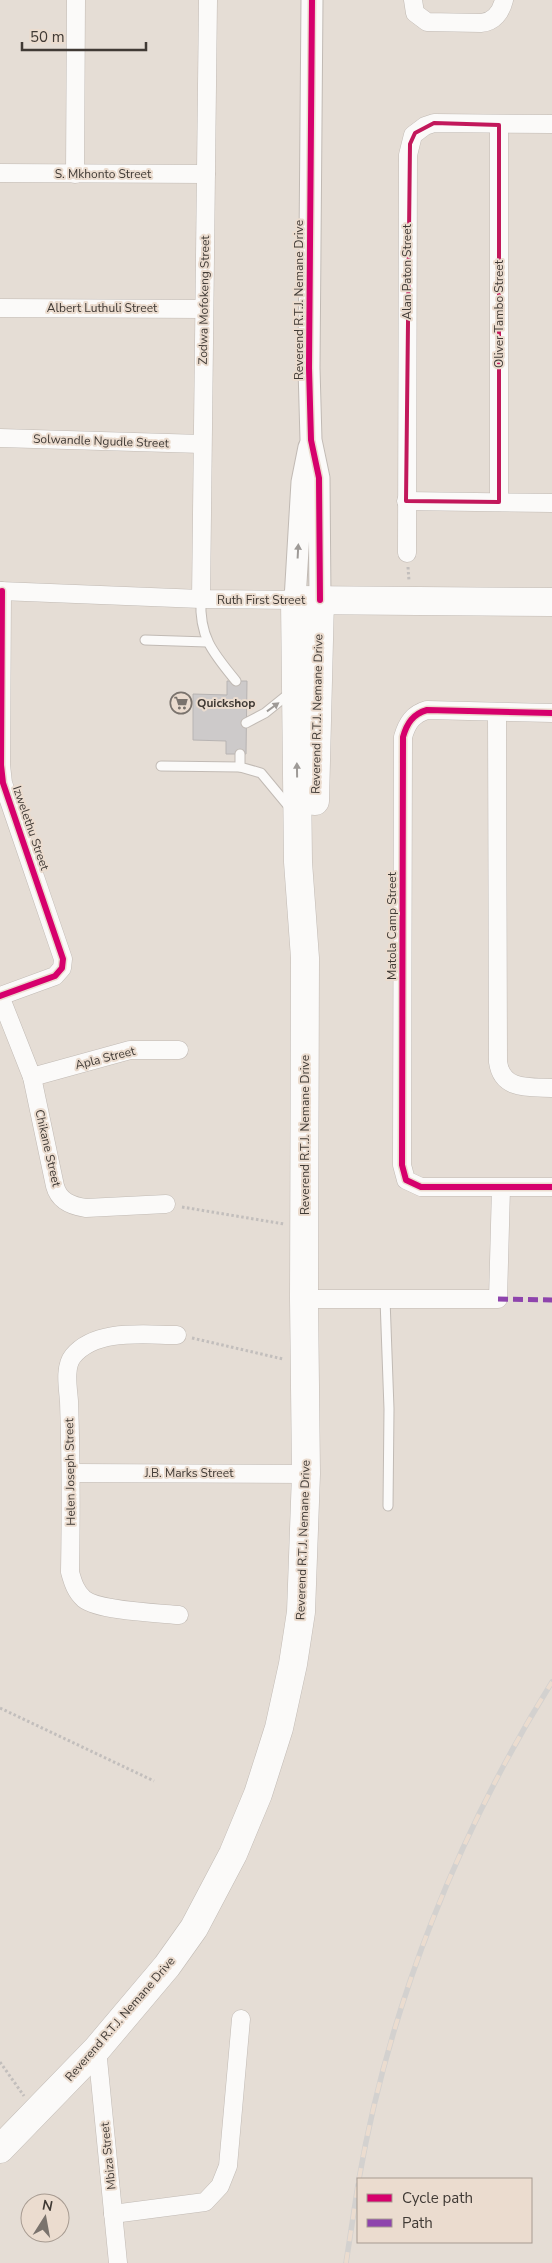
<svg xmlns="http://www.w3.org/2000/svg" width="552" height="2263" viewBox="0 0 552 2263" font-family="'Nunito Sans',sans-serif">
	<rect width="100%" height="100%" fill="#e5ddd5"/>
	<!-- building -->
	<polygon fill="#cdcaca" stroke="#b8b4b3" points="227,681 247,681 246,754 226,754 226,741 193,740 193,694 227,695"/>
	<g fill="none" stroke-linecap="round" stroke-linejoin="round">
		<!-- service casing -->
		<g stroke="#c1bab4" stroke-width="11">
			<g id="service">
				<path d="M201,599C199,637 213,653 236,681"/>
				<polyline points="145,640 207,642"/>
				<polyline points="246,723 265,713 291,692"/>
				<polyline points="240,754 240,767 261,773 290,808"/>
				<polyline points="161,766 240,767"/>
				<polyline points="385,1299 389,1409 388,1506"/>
			</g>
		</g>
		<!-- minor casing -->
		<g stroke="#c1bab4" stroke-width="19">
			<g id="minor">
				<path d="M413,0L415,13L427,22L481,23C494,22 501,12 504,0"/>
				<polyline points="499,125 499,502"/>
				<polyline points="0,173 206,174"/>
				<polyline points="75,174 76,0"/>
				<polyline points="0,308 204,309"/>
				<polyline points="0,438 202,444"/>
				<polyline points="406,501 552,503"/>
				<polyline points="407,553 408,155 413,135 425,126 434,123 552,124"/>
				<polyline points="0,591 201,599 295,600"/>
				<polyline points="201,599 208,0"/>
				<path d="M497,712L498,1062C502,1091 530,1087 552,1088"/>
				<path d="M552,713L427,710C413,714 407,723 403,737L402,1165L406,1180L421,1187H552"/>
				<polyline points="0,996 55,976 62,968 63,959 3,783 1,765 2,591"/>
				<path d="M0,996L32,1077L55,1186C59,1201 71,1206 86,1208L166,1204"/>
				<polyline points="32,1077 130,1050 179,1050"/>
				<polyline points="304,1299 498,1299 501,1188"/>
				<path d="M177,1335C145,1335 96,1328 73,1356C64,1367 68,1388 69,1401C71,1458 71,1515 70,1572C73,1583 76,1592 84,1599C99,1611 158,1613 179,1615"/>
				<polyline points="71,1473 306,1474"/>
				<polyline points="97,2049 118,2263"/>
				<polyline points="113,2214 205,2202 220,2186 228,2166 241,2019"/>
			</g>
		</g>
		<!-- tertiary casing -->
		<g stroke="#c1bab4" stroke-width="23">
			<g id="tertiary">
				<polyline points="312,0 309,368 311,440 319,478 320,600"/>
				<polyline points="295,600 302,482 309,447"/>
			</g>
		</g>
		<!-- primary casing -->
		<g stroke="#c1bab4" stroke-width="29">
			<g id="primary">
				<polyline points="315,801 320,600"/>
				<polyline points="0,2149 97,2049 167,1966 194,1928 233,1854 258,1794 279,1728 293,1664 301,1612 306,1474 304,1299 305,958 298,862 295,600 552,602"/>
			</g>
		</g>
		<!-- path -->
		<g stroke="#c2bebc" stroke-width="3" stroke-dasharray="2.5 2.5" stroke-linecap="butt">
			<polyline points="408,567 409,581"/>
			<polyline points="182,1207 284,1224"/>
			<polyline points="192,1338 283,1359"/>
			<polyline points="0,1708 154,1781"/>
			<polyline points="0,2062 24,2096"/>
		</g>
		<!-- service -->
		<use href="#service" stroke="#fbfaf9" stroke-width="9"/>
		<!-- minor -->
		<use href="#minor" stroke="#fbfaf9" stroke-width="18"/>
		<!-- tertiary -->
		<use href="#tertiary" stroke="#fbfaf9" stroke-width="21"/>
		<!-- primary -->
		<use href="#primary" stroke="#fbfaf9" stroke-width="28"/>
		<!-- rail casing -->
		<g stroke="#d3d1cf" stroke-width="5.5">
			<g id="rail">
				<path d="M359,2179C389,2006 459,1831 552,1682"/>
				<polyline points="346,2263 358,2185"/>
			</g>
		</g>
		<!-- rail -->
		<use href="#rail" stroke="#ebdccf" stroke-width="4" stroke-dasharray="11" stroke-linecap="butt"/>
		<!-- quiet -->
		<polyline stroke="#8e44ad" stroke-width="5" stroke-dasharray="10 5" stroke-linecap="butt" points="498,1299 552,1300"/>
		<!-- cycleway casing -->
		<g stroke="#ebdccf" stroke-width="9">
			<g id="cycleway">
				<polyline points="312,0 309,368 311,440 319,478 320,600"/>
				<path d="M552,713L427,710C413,714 407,723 403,737L402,1165L406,1180L421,1187H552"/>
				<polyline points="0,996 55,976 62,968 63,959 3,783 1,765 2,591"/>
			</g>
		</g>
		<!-- cycleway -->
		<use href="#cycleway" stroke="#d6006c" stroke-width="6"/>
	</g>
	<!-- one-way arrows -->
	<defs><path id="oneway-solid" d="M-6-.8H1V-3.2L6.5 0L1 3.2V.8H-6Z" transform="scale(1.25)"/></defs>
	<g fill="#9e9a97">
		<use href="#oneway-solid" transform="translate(298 551) rotate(-87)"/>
		<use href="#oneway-solid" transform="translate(273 707) rotate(-36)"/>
		<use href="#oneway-solid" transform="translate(297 770) rotate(-91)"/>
	</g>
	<!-- marked area -->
	<path fill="none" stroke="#c2185b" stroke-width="4" stroke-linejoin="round" d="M434,123L499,125V502L406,501L410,144L415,133Z"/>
	<!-- icons -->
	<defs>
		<g id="supermarket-ring" transform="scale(1.125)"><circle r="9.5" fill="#ebdccf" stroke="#7a736d" stroke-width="1.5"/><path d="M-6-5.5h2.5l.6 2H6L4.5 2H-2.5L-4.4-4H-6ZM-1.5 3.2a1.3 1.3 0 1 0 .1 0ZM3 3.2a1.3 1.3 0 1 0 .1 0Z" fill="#7a736d"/></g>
	</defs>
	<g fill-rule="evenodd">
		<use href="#supermarket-ring" x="181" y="703"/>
	</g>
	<g text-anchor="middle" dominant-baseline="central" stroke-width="4" stroke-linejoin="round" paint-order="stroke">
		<!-- street labels -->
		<g font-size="12" fill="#403a35" stroke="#ebdccf">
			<text x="103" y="174">S. Mkhonto Street</text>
			<text transform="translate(407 272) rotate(-90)">Alan Paton Street</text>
			<text transform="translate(204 300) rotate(-89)">Zodwa Mofokeng Street</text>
			<text transform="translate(299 300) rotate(-90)">Reverend R.T.J. Nemane Drive</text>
			<text x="102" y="308">Albert Luthuli Street</text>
			<text transform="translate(499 314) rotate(-90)">Oliver Tambo Street</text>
			<text transform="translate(101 441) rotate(2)">Solwandle Ngudle Street</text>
			<text x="261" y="600">Ruth First Street</text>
			<text transform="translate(317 714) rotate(-89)">Reverend R.T.J. Nemane Drive</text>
			<text transform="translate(31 828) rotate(71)">Izwelethu Street</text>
			<text transform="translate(392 926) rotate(-90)">Matola Camp Street</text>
			<text transform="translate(105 1058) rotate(-14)">Apla Street</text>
			<text transform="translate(305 1135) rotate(-90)">Reverend R.T.J. Nemane Drive</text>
			<text transform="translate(48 1148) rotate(77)">Chikane Street</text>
			<text transform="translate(70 1472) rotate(-91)">Helen Joseph Street</text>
			<text x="189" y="1473">J.B. Marks Street</text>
			<text transform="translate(303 1540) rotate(-88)">Reverend R.T.J. Nemane Drive</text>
			<text transform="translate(120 2019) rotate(-49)">Reverend R.T.J. Nemane Drive</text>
			<text transform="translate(108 2156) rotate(-96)">Mbiza Street</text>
		</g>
		<!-- poi labels -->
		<g font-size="12" font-weight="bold" fill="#403a35" stroke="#ebdccf" text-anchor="start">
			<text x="197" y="703">Quickshop</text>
		</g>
	</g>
	<!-- legend -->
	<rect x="357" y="2178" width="175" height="65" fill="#ebdccf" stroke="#a79b91"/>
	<rect x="367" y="2194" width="25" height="8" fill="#d6006c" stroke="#a79b91"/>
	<text x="402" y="2203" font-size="15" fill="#403a35">Cycle path</text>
	<rect x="367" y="2219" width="25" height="8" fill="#8e44ad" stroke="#a79b91"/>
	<text x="402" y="2228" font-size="15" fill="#403a35">Path</text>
	<!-- north arrow -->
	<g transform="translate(45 2218) rotate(11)"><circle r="24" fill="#ebdccf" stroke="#a79b91"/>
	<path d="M0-4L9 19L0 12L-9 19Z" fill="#7a736d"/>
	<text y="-8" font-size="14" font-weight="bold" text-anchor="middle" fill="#403a35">N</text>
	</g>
	<!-- scale -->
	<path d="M22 42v8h124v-8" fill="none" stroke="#403a35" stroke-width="2.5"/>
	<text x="30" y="42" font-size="15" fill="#403a35" stroke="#ebdccf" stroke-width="4" paint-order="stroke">50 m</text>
</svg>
